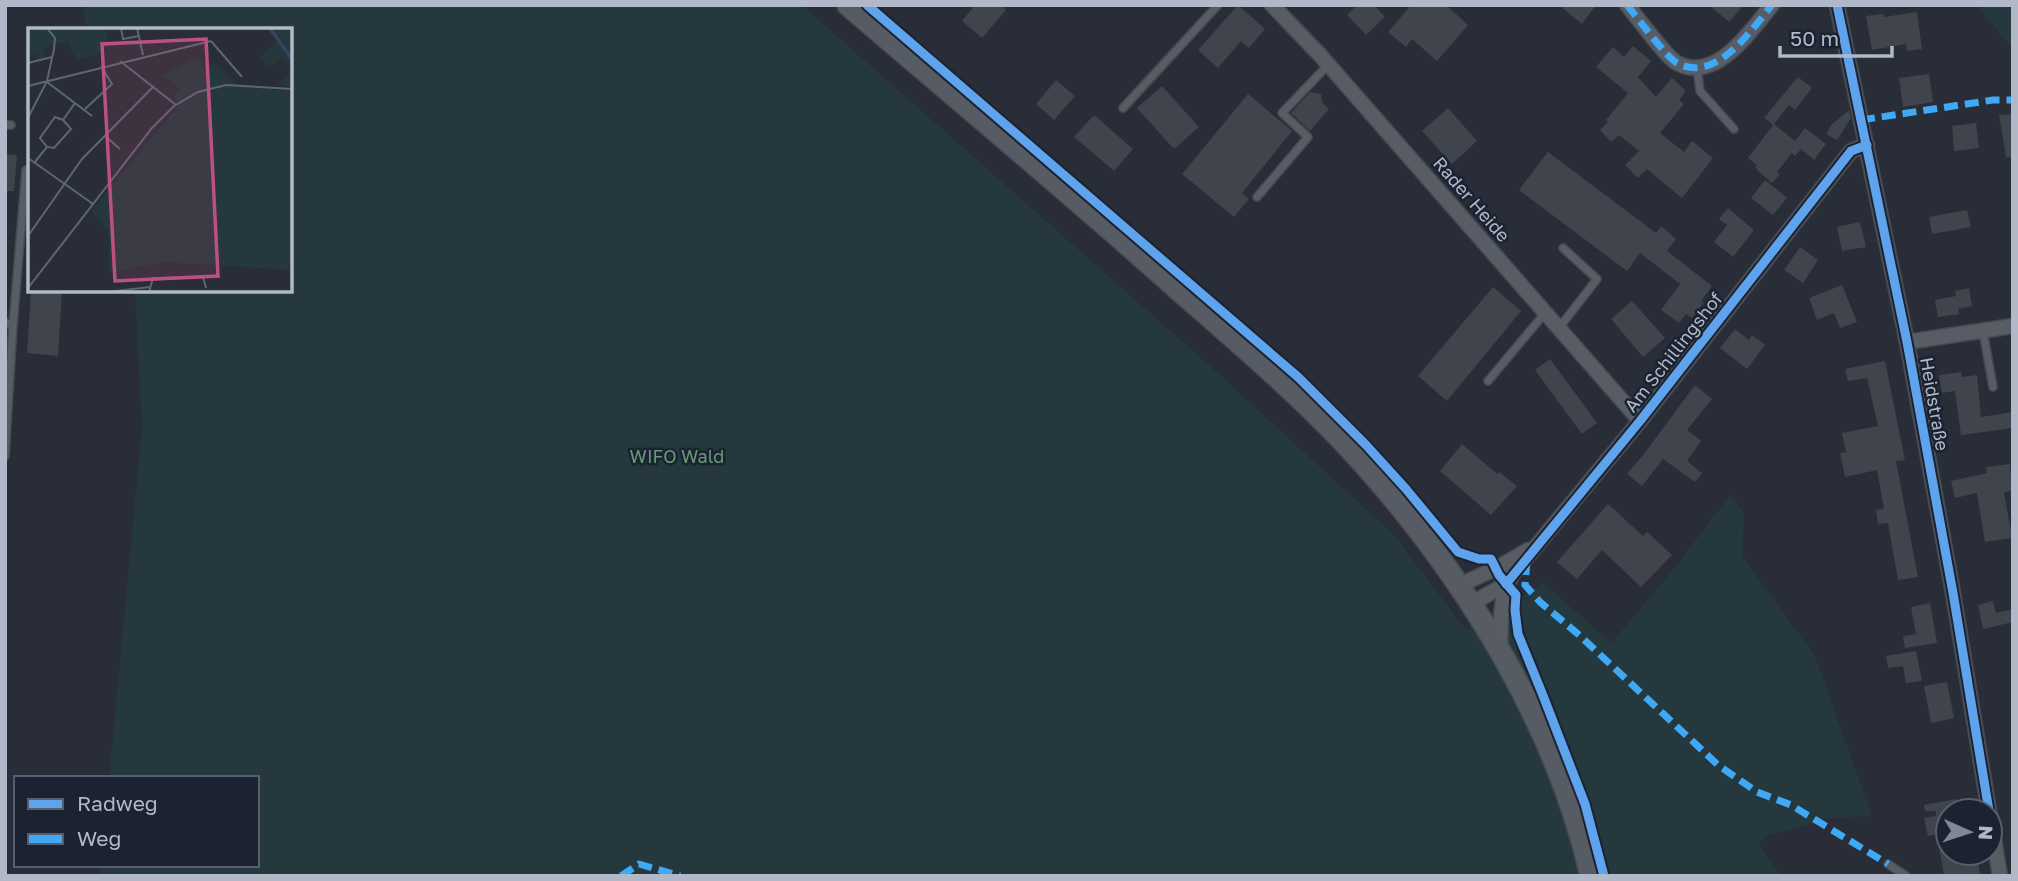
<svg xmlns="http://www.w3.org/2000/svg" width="2018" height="881" viewBox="0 0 2018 881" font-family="'Golos Text',sans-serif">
	<rect width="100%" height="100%" fill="#282d37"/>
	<!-- green -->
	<g fill="#25383d">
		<polygon points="82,5 802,5 1210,366 1394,535 1466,630 1544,583 1611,643 1669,575 1730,495 1744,512 1743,557 1815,656 1872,816 1832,818 1771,834 1758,844 1781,876 100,876 101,865 257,865 257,778 109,778 142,427 135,291 290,290 290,30 87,30"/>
		<polygon points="1976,5 2013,5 2013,49"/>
	</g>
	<!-- building -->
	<g fill="#40444c">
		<polygon points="975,5 1000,5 1006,10 982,38 962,21"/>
		<polygon points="1238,5 1265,29 1249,48 1241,41 1218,68 1198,50"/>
		<polygon points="1357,5 1374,5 1385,17 1366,35 1347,15"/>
		<polygon points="1411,5 1446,5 1468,25 1437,61 1412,39 1406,47 1388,32"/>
		<polygon points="1559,5 1596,5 1582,24"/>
		<polygon points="1709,5 1744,5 1729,22"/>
		<polygon points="1917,12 1922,49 1907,51 1906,44 1872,50 1866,16 1883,14 1884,17"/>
		<polygon points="1633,46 1651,61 1638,77 1656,97 1672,78 1686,91 1679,100 1684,104 1660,133 1684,152 1692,141 1713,158 1682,198 1647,169 1638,178 1625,165 1639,151 1619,135 1611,142 1600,130 1608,122 1606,120 1628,93 1596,67 1613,47 1624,57"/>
		<polygon points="1929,74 1933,102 1903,107 1899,78"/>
		<polygon points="1798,77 1812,88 1795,110 1789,105 1774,124 1795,141 1805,128 1826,144 1814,160 1801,149 1795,156 1792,153 1777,172 1780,174 1772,183 1759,172 1755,167 1757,165 1748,158 1773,125 1764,118"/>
		<polygon points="1056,80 1075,96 1054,120 1036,104"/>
		<polygon points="1162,86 1199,127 1174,149 1137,108"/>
		<polygon points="1310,92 1321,94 1322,102 1329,109 1310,131 1291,113"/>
		<polygon points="1248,94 1292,131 1242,193 1249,199 1234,217 1182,174"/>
		<polygon points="1448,108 1477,141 1452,164 1422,131"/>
		<polygon points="1849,110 1851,118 1837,140 1826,134 1832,124"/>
		<polygon points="2013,114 2013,157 2006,157 1999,115"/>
		<polygon points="1094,115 1133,149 1114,171 1074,137"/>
		<polygon points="1976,123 1979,148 1954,151 1952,126"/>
		<polygon points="1548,152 1656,233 1661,226 1676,239 1667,251 1712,286 1701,301 1704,302 1692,318 1686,314 1679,323 1661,310 1680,284 1640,253 1627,271 1519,190"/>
		<polygon points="5,154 17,155 14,191 5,191"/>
		<polygon points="1765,180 1787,198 1773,215 1751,198"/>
		<polygon points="1728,208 1754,230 1733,257 1714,242 1727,225 1719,219"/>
		<polygon points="1967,210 1971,227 1932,234 1929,217"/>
		<polygon points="1860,222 1866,247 1842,251 1837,227"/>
		<polygon points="1800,247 1818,260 1803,283 1784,270"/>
		<polygon points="1842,285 1857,322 1840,328 1834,313 1817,320 1809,298"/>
		<polygon points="1493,287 1521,311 1447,401 1418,376"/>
		<polygon points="1969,288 1972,306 1958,309 1959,314 1938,317 1935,300 1956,296 1955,291"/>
		<polygon points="31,290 62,290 58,356 27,353"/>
		<polygon points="1632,301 1665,338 1643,357 1611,319"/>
		<polygon points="1735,329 1749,340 1752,335 1765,345 1747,369 1720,348"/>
		<polygon points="1550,359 1597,423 1582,434 1535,370"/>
		<polygon points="1885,361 1905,460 1896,461 1918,577 1898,580 1888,523 1878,524 1876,510 1884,509 1877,470 1845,477 1840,453 1846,452 1842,433 1878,426 1867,378 1848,381 1845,369"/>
		<polygon points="1961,372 1962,377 1977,375 1981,417 2013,412 2013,428 1961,435 1955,391 1942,393 1939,375"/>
		<polygon points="1695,385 1712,399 1687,430 1701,441 1687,461 1702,473 1695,482 1663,459 1642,486 1627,474 1644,454"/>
		<polygon points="1462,444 1497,474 1499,472 1517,486 1491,515 1440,471"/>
		<polygon points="2010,464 2011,477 2013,476 2013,491 2004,492 2012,538 1985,542 1977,493 1955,498 1951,481 1987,473 1986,467"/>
		<polygon points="1608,504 1643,536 1647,532 1672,555 1641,587 1602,550 1577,579 1557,562"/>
		<polygon points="1993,601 1996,613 2013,609 2013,622 1983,629 1978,605"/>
		<polygon points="1930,603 1937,643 1905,648 1903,636 1916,634 1911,607"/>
		<polygon points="1916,651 1922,681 1906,683 1903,666 1888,668 1886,656"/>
		<polygon points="1947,682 1954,718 1931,723 1924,686"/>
		<polygon points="1957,799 1959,811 1948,811 1948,853 1977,853 1980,876 1944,876 1937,834 1928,836 1924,818 1936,816 1936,811 1925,811 1924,805"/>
	</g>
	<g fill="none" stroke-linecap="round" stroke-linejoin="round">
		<!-- service casing -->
		<g stroke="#444850" stroke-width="10">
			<g id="service">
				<polyline points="1697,67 1700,91 1734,129"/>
				<polyline points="1123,108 1218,5"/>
				<polyline points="5,125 11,125"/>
				<polyline points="1257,197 1308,137 1282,113 1328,65"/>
				<polyline points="5,322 13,325 5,456"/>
				<polyline points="13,325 26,170"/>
				<polyline points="1559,328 1597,279 1563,248"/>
				<polyline points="1983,331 1993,387"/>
				<polyline points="1488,381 1545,313"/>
				<polyline points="1888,864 1906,876"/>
			</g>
		</g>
		<!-- minor casing -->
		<g stroke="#444850" stroke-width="17">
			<g id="minor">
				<polyline points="1272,5 1320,55 1640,421"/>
				<path d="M1627,5C1637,17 1667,58 1677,63C1716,84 1751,30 1772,5"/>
				<polyline points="1837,5 1907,342 1953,593 1989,811"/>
				<polyline points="1907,342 2013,326"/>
				<polyline points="1460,585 1499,567 1528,550"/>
				<polyline points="1471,604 1506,584"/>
				<path d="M1500,649C1501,625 1499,595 1513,574L1640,421L1851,151L1867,145"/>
				<polyline points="1990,815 2000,876"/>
			</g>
		</g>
		<!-- secondary casing -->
		<g stroke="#444850" stroke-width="24">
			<path id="secondary" d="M848,5C956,98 1066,189 1172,284C1238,342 1306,399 1364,464C1467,580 1556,723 1591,876"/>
		</g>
		<!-- service -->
		<use href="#service" stroke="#585c65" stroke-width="7"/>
		<!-- minor -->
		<use href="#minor" stroke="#585c65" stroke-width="14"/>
		<!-- secondary -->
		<use href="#secondary" stroke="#575b63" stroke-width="21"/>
		<!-- quiet -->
		<g stroke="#3fa9f5" stroke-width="7" stroke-dasharray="14 7" stroke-linecap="butt">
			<path d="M1627,5C1637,17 1667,58 1677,63C1716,84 1751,30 1772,5"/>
			<polyline points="1861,120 1993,100 2013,100"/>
			<polyline points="1527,561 1525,585 1540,602 1578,634 1718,765 1757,792 1791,805 1888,864"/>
			<polyline points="621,876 639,864 680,876"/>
		</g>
		<!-- cycleway casing -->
		<g stroke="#1b2332" stroke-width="13">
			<g id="cycleway">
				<polyline points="867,5 1298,377 1366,445 1406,489 1458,552 1479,559 1491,559 1499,575 1516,595 1515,610 1518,634 1542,693 1585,804 1604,876"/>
				<polyline points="1837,5 1907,342 1953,593 1989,811"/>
				<polyline points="1506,584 1640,421 1851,151 1867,145"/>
			</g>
		</g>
		<!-- cycleway -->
		<use href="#cycleway" stroke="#60a3ed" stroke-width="9"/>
	</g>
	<g text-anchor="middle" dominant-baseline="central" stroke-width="5" stroke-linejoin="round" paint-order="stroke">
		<!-- street labels -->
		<g font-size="18" fill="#b1b9c8" stroke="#1b2332">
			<text transform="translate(1472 199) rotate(49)">Rader Heide</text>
			<text transform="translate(1673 352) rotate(-52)">Am Schillingshof</text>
			<text transform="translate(1935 404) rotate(80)">Heidstraße</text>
		</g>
		<!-- park labels -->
		<g font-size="18" fill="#679a75" stroke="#1b2332">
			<text x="677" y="456">WIFO Wald</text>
		</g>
	</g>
	<!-- overview -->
	<g transform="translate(28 28)">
		<rect width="264" height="264" fill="#282d37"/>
		<path d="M0,0H78L80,16L70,26L48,32L39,13L15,20L17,30L9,32L8,26L0,28ZM236,0H264V59L249,57L264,42L253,30L241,39L232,29L250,13ZM171,28L175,41L185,34L209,58L264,63V242L136,234L81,245V204L63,183L151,77L146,68L152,60L134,47Z" fill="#25383d"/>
		<path fill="none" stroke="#344561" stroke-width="3.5" d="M242,0L265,33"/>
		<path fill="none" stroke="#5f6571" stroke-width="2" d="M93,0L95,11L111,8M109,0L115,27M183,13L214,49M92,33L148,77M0,35L24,29M19,54L64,88M0,58L183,13M57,81L84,56L73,38M0,90L19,53L26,21L27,10L19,0M76,107L92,121M19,119L26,120L43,101L35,92M0,130L65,176M6,135L19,119L12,110L27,89L35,92L47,75M0,208L54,131L126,58M0,260L124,100L146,78L170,64L198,57L265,61M79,264L122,259M121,264L125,250L175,249L178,260"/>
		<path fill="#bc5081" fill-opacity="0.15" stroke="#bc5081" stroke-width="3.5" d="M178,11L190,248L87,253L74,16Z"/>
		<rect width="264" height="264" fill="none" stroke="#b1b9c8" stroke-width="3.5"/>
	</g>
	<!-- border -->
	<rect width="2018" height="881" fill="none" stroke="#b1b9c8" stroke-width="14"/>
	<!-- legend -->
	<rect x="14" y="776" width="245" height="91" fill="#1b2332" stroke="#575f6e" stroke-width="2"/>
	<rect x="28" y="799" width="35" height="10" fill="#60a3ed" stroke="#575f6e" stroke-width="2"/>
	<text x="77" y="811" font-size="21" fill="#b1b9c8">Radweg</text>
	<rect x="28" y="834" width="35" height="10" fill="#3fa9f5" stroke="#575f6e" stroke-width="2"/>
	<text x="77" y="846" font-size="21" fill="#b1b9c8">Weg</text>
	<!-- north arrow -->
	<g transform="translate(1969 832) rotate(93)"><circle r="33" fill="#1b2332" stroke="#575f6e" stroke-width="2"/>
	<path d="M0-5L12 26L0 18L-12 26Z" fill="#818895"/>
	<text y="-10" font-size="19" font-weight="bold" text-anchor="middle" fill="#b1b9c8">N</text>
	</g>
	<!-- scale -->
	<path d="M1780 46v10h112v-10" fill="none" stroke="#b1b9c8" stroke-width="3.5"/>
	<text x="1790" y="46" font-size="21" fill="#b1b9c8" stroke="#1b2332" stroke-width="5" paint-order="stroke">50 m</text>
</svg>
